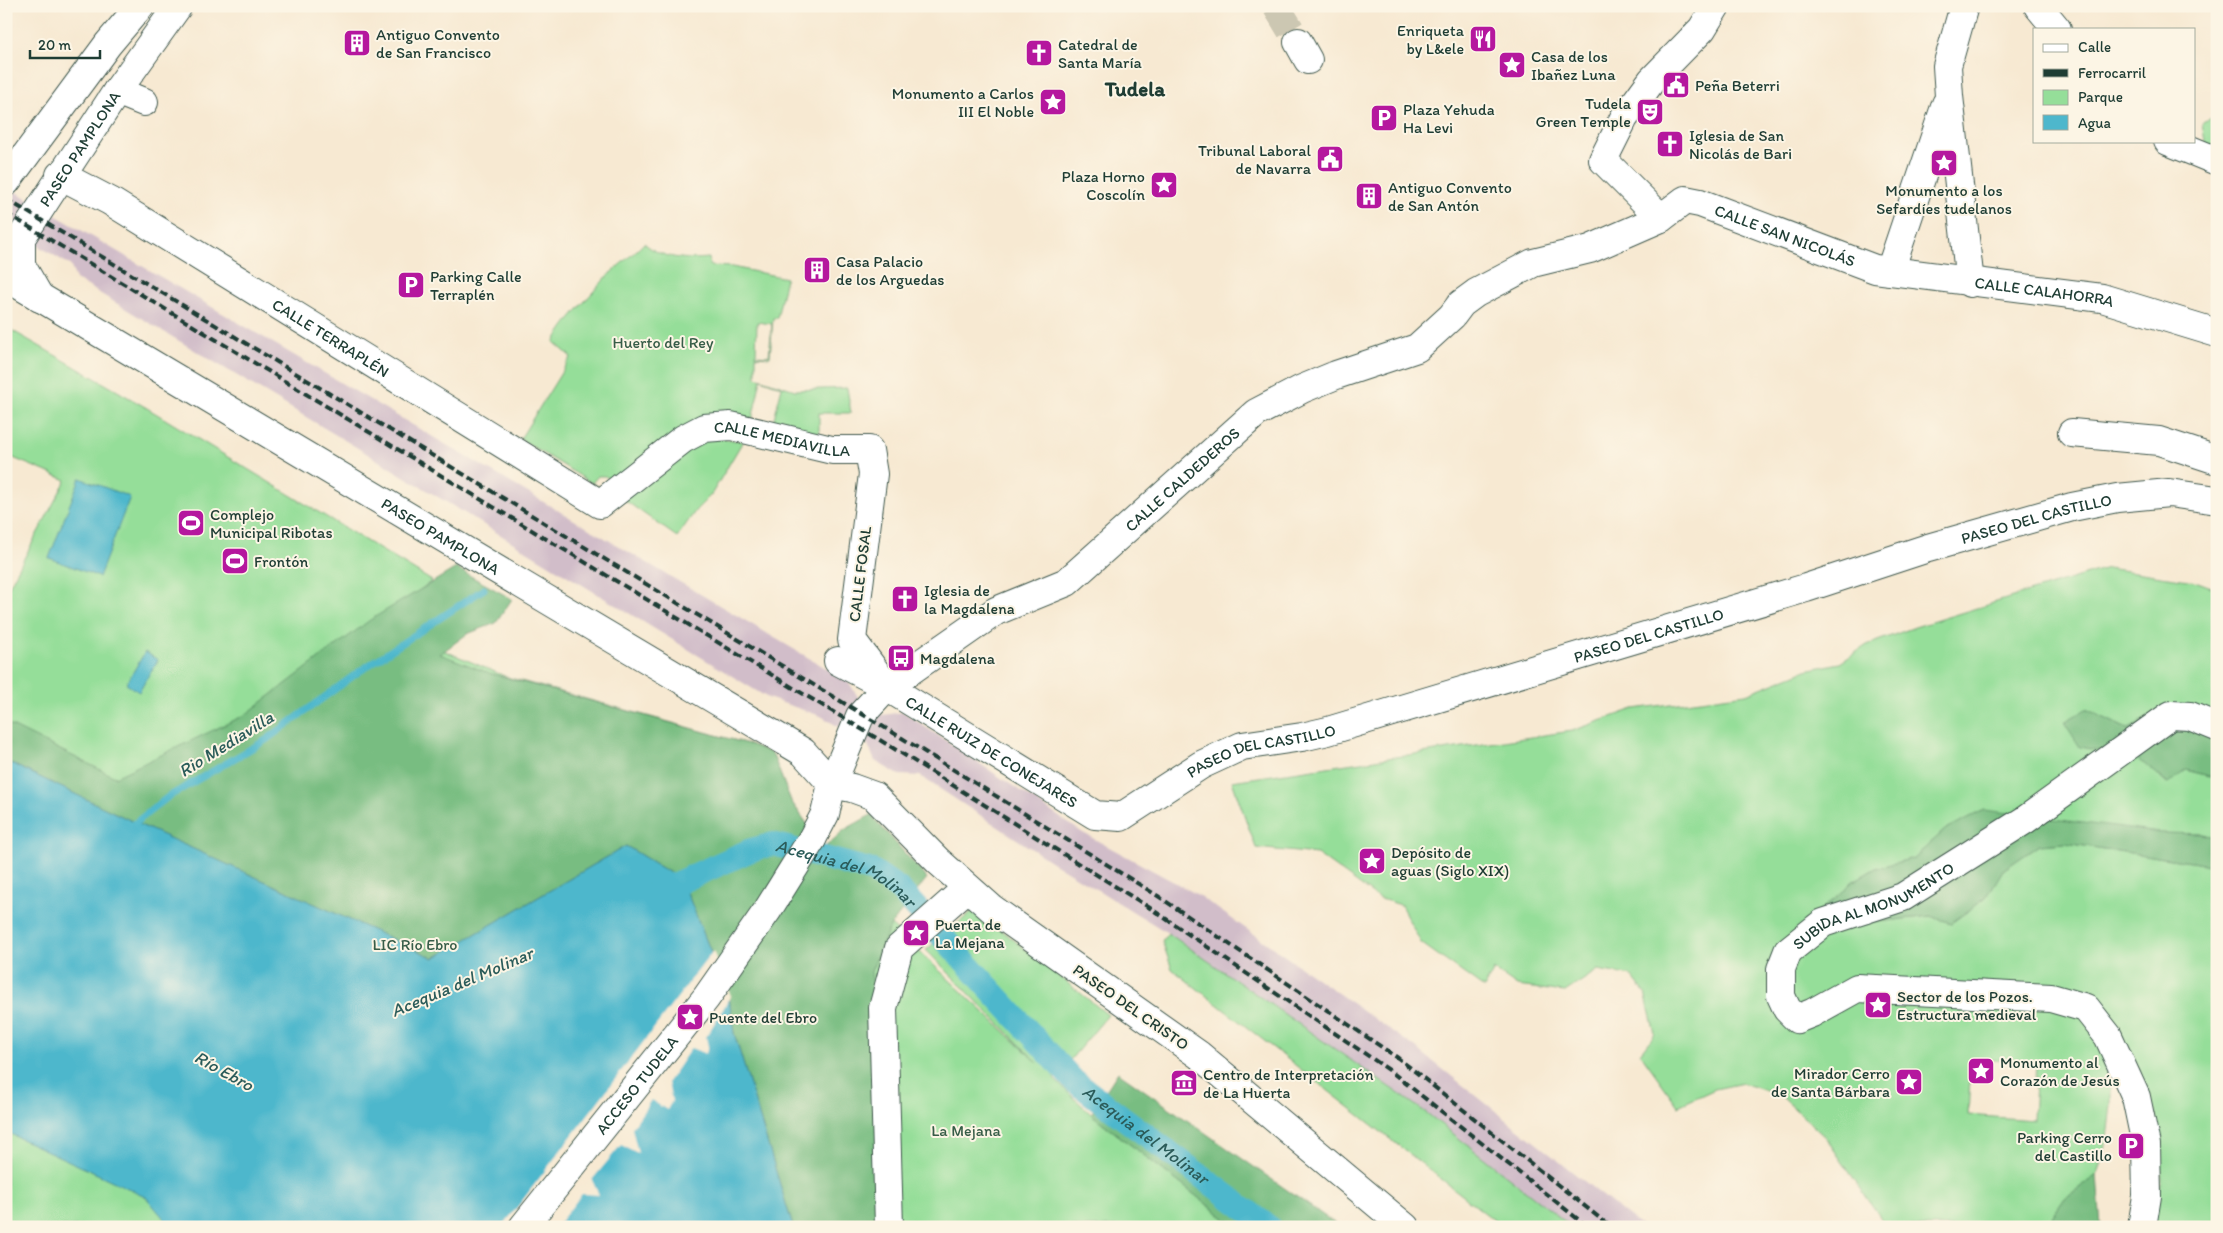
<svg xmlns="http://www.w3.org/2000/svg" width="2223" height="1233" viewBox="0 0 2223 1233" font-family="Itim,sans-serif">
	<rect width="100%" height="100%" fill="#fcf5e5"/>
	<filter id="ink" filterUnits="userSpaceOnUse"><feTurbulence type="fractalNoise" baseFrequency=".02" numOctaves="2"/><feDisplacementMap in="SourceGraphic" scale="10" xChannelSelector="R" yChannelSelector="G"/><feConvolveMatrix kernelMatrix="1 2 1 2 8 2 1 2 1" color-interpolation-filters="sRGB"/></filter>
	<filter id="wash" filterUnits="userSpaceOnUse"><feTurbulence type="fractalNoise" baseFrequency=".0096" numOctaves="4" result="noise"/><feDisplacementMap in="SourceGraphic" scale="20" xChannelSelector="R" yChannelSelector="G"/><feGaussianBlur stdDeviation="1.12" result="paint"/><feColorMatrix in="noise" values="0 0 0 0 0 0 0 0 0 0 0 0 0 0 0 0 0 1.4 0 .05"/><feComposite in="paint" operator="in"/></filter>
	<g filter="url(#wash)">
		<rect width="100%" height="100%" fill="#f7e9d2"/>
		<!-- industrial -->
		<polygon fill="#d1bdc9" points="6,186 848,681 858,697 883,715 903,712 1083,833 1198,895 1416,1048 1642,1227 1572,1227 1428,1114 1168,933 1052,862 920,776 899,775 875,761 868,745 821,716 768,698 361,450 76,279 70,265 6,226"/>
		<!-- green -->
		<g fill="#95de99" stroke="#5a8e66" fill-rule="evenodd">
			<polygon points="2217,117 2217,154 2206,148 2202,123"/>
			<path d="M644,243C661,259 687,260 709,258L710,266L732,267L786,278L777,318H773L770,357L756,356V377L795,390L847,388L851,413H819V438L725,412L705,416L603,490L520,439L571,357L554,342C567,320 585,301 602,282C615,267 631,257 644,243ZM757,322L772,324L769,356L756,355ZM761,379L782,387L772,426L752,420ZM598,476H605L613,482L603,489L592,483Z"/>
			<polygon points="6,327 147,408 432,581 376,622 507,677 752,745 772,753 791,801 825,849 871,971 891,925 1038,1063 926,950 975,909 1108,1015 1054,1079 1091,1114 1236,1227 6,1227 6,592 66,480 6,455"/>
			<polygon points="704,437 743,441 711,495 696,510 677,537 623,499"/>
			<path d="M2107,568L2195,581L2217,589V717L2158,712L2127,729L2086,709L2167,784L2186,770L2217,778V838L2202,834L1946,829L1914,858L1876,868L1852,882L1834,900L1805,921L1831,934L1868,923L1930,916L1951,923L1986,898L2003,870L2039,845L2065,843L2217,866V1227H2152L2162,1180L2157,1116L2132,1065L2111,1072V1105L2107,1138L2097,1175L2065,1198L2050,1220L2035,1227H1887L1826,1138L1781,1096L1743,1083L1715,1089L1678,1106L1640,1053L1655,1034L1645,993L1632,976L1598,970L1565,992L1517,986L1494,970L1484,988L1421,943L1401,905L1378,898L1317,854L1256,848L1232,781L1572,731L1634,709L1746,694L1806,670L1840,663L1867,645L1915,627ZM1971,1059L2036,1062L2033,1120L1968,1115Z"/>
			<polygon points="1168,933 1428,1114 1572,1227 1503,1227 1172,969 1162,941"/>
		</g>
		<!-- forest -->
		<g fill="#78bd81" stroke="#4c7d5a">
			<polygon points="456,568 512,599 496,623 467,634 440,654 489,673 752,745 772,753 791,801 824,848 844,830 871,815 927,878 891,925 871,971 889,1227 793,1227 734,1033 729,997 682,880 626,846 434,958 136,823 6,761 6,723 115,777 245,715 370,620"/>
			<polygon points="2086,709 2127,729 2158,712 2217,717 2217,778 2186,770 2168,784 2136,757 2080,747 2064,722"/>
			<polygon points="1984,810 2160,833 2202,834 2217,838 2217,866 2065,843 2039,845 2003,870 1986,898 1951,923 1930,916 1868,923 1831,934 1804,921 1834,900 1852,882 1876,868 1914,858 1946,829"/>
			<polygon points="1118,1072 1340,1227 1236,1227 1091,1114"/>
			<polygon points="2097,1175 2101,1227 2035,1227 2050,1220 2065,1198"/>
		</g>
		<!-- water -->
		<g fill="#4eb7cc" stroke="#367a80">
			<polygon points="80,478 130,497 99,577 49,558"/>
			<polygon points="145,652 158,660 139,692 126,684"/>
			<polygon points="6,761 136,823 434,958 626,846 682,880 729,997 734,1033 793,1227 171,1227 145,1196 6,1132"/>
		</g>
		<!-- pier -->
		<polygon fill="#f7e9d2" points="713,951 731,996 706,1037 708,1046 706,1054 691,1048 668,1082 672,1101 667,1110 651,1100 632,1128 638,1153 621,1145 592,1180 599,1195 582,1194 556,1227 502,1227"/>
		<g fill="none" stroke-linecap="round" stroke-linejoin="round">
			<!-- stream -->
			<polyline stroke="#4eb7cc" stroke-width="7" points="130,827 168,797 266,740 360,671 484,589"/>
			<!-- canal -->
			<path stroke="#4eb7cc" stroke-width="24" id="s1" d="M653,894L751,850L773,844L873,871L899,889L1074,1081L1269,1227"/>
		</g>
	</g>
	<g filter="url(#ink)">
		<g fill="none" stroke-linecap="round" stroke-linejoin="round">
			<!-- minor-tunnel -->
			<polyline stroke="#ccc7b2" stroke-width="28" stroke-dasharray="28 14" stroke-linecap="butt" points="1276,6 1298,42"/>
			<!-- minor casing -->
			<g stroke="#3f574c" stroke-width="30">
				<g id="minor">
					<polyline points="1964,6 1947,66 1949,96 1970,283"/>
					<polyline points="2038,6 2057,29"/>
					<polyline points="1298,42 1308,60"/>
					<polyline points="117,91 144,102"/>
					<polyline points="2168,141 2217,161"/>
					<path id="s2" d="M60,175L110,201L600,504L683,439L704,428L731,426L832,450H869L873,474L852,640L887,687"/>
					<polyline points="1661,218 1603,160 1624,118 1652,80 1702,29 1716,6"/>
					<polyline points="1890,271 1946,104"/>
					<polyline points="2072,433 2159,441 2217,460"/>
					<polyline points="838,661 880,683"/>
					<path id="s3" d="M887,687L996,611L1067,582L1256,413L1302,389L1336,375L1417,348L1452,316L1461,304L1476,293L1533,263L1590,249L1661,218L1685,200L1700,203L1875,269L2102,298L2217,333"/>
					<path id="s4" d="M523,1227L706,998L767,911L812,839"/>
					<polyline points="889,1227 883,1008 899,948 967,888"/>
					<path id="s5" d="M2142,1227L2147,1196L2146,1145L2136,1097L2108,1036L2086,1008L2051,998L1857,988L1812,1013L1797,1019L1787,1009L1781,996V969L1788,951L1823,923L1903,897L2025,820L2171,715L2190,716L2217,727"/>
				</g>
			</g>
			<!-- tertiary casing -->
			<g stroke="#3f574c" stroke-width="30">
				<g id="tertiary">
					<path id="s6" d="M1405,1227L1199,1055L991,908L938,861L874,796L852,788L832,784L860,716L887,687L1095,815L1121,817L1201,765L1242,746L1302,737L1328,731L1806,588L1928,548L2072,507L2117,498L2169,493L2217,500"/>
				</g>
			</g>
			<!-- secondary casing -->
			<g stroke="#3f574c" stroke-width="30">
				<g id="secondary">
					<polyline points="6,182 108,44 140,6"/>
					<path id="s7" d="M6,277L803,752L832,784L825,814L812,839"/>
					<path id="s8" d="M40,298L21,265V238L117,91L178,6"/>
				</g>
			</g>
			<!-- minor -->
			<use href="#minor" stroke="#fff" stroke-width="28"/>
			<!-- tertiary -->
			<use href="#tertiary" stroke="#fff" stroke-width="28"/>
			<!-- secondary -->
			<use href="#secondary" stroke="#fff" stroke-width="28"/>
			<!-- rail -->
			<g stroke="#1f3d34" stroke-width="4" stroke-dasharray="8 4" stroke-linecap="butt">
				<polyline points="6,199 902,738 1158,896 1398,1058 1611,1227"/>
				<polyline points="6,213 893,748 1150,908 1389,1070 1588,1227"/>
			</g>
		</g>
	</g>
	<!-- icons -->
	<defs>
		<g id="restaurant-square" transform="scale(1.4375)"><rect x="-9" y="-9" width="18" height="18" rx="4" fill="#b5179e" stroke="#fcf5e5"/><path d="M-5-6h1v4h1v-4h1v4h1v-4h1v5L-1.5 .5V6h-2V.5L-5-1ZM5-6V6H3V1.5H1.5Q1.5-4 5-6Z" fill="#fff"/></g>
		<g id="building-square" transform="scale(1.4375)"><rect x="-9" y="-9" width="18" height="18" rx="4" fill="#b5179e" stroke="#fcf5e5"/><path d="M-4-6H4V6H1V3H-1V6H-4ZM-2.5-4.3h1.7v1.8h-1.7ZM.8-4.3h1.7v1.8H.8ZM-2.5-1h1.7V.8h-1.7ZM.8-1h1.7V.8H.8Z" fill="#fff"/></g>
		<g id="church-square" transform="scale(1.4375)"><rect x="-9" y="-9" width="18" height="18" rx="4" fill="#b5179e" stroke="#fcf5e5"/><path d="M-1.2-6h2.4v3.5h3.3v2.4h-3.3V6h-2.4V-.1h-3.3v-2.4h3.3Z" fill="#fff"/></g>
		<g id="sight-square" transform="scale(1.4375)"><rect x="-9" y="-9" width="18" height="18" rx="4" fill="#b5179e" stroke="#fcf5e5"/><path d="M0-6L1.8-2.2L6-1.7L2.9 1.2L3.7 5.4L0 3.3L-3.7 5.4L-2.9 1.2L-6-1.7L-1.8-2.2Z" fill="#fff"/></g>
		<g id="civic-square" transform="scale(1.4375)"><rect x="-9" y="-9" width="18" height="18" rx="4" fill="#b5179e" stroke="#fcf5e5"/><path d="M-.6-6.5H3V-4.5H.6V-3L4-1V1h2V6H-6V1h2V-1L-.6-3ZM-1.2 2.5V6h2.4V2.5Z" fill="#fff"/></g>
		<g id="theatre-square" transform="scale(1.4375)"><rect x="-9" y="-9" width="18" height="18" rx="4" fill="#b5179e" stroke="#fcf5e5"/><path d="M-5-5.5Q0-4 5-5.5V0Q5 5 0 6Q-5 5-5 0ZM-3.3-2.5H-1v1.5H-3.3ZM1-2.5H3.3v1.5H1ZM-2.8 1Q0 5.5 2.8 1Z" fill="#fff"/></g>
		<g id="parking-square" transform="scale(1.4375)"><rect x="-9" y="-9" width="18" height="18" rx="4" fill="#b5179e" stroke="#fcf5e5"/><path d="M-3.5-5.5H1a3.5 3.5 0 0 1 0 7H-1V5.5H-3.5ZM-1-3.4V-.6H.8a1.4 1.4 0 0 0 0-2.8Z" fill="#fff"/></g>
		<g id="stadium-square" transform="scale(1.4375)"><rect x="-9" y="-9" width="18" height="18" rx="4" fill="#b5179e" stroke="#fcf5e5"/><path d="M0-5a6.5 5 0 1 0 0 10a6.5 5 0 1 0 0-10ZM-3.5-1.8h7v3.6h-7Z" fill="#fff"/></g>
		<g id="bus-square" transform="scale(1.4375)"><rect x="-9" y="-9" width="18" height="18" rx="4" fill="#b5179e" stroke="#fcf5e5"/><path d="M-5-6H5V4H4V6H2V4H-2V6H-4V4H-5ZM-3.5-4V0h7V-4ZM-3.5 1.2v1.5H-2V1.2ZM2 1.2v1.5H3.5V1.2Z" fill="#fff"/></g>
		<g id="museum-square" transform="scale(1.4375)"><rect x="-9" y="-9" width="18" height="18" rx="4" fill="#b5179e" stroke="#fcf5e5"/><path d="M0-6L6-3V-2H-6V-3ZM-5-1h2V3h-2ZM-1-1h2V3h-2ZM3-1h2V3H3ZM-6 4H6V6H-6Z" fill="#fff"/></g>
	</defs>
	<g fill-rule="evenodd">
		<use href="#restaurant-square" x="1483" y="39"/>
		<use href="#building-square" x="357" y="43"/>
		<use href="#church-square" x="1039" y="53"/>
		<use href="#sight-square" x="1512" y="65"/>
		<use href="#civic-square" x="1676" y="85"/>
		<use href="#sight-square" x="1053" y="102"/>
		<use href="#theatre-square" x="1650" y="112"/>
		<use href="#parking-square" x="1384" y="118"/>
		<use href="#church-square" x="1670" y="144"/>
		<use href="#civic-square" x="1330" y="159"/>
		<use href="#sight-square" x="1944" y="163"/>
		<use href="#sight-square" x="1164" y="185"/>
		<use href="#building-square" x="1369" y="196"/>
		<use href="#building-square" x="817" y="270"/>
		<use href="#parking-square" x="411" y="285"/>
		<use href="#stadium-square" x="191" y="523"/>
		<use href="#stadium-square" x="235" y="561"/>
		<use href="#church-square" x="905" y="599"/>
		<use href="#bus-square" x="901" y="658"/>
		<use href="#sight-square" x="1372" y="861"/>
		<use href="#sight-square" x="916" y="933"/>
		<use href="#sight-square" x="1878" y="1005"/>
		<use href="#sight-square" x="690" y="1017"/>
		<use href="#sight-square" x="1981" y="1071"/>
		<use href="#sight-square" x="1909" y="1082"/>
		<use href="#museum-square" x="1184" y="1083"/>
		<use href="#parking-square" x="2131" y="1146"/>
	</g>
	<g text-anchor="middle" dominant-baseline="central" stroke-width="4" stroke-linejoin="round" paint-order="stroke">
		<!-- poi labels -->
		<g font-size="16" fill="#1f3d34" stroke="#fcf5e5" text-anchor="start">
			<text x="1464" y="30" text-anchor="end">Enriqueta<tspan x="1464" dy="18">by L&amp;ele</tspan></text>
			<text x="376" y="34">Antiguo Convento<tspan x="376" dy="18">de San Francisco</tspan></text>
			<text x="1058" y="44">Catedral de<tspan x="1058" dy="18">Santa María</tspan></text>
			<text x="1531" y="56">Casa de los<tspan x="1531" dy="18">Ibañez Luna</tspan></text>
			<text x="1695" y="85">Peña Beterri</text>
			<text x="1034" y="93" text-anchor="end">Monumento a Carlos<tspan x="1034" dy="18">III El Noble</tspan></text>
			<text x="1631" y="103" text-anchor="end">Tudela<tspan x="1631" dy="18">Green Temple</tspan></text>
			<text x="1403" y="109">Plaza Yehuda<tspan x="1403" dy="18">Ha Levi</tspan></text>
			<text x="1689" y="135">Iglesia de San<tspan x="1689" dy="18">Nicolás de Bari</tspan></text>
			<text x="1311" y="150" text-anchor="end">Tribunal Laboral<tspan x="1311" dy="18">de Navarra</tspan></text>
			<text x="1145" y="176" text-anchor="end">Plaza Horno<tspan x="1145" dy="18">Coscolín</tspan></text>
			<text x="1388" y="187">Antiguo Convento<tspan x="1388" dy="18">de San Antón</tspan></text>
			<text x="1944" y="190" text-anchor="middle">Monumento a los<tspan x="1944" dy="18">Sefardíes tudelanos</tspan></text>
			<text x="836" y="261">Casa Palacio<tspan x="836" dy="18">de los Arguedas</tspan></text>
			<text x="430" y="276">Parking Calle<tspan x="430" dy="18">Terraplén</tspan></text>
			<text x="210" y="514">Complejo<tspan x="210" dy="18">Municipal Ribotas</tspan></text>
			<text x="254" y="561">Frontón</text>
			<text x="924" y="590">Iglesia de<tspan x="924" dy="18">la Magdalena</tspan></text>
			<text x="920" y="658">Magdalena</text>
			<text x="1391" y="852">Depósito de<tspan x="1391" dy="18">aguas (Siglo XIX)</tspan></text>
			<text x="935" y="924">Puerta de<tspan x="935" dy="18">La Mejana</tspan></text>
			<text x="1897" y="996">Sector de los Pozos.<tspan x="1897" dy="18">Estructura medieval</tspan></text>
			<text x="709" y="1017">Puente del Ebro</text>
			<text x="2000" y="1062">Monumento al<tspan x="2000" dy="18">Corazón de Jesús</tspan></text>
			<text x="1890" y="1073" text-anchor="end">Mirador Cerro<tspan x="1890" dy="18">de Santa Bárbara</tspan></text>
			<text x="1203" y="1074">Centro de Interpretación<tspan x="1203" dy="18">de La Huerta</tspan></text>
			<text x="2112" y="1137" text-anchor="end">Parking Cerro<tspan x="2112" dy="18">del Castillo</tspan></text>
		</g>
		<!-- street labels -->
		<g font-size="16" fill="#1f3d34" stroke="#fcf5e5">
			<text stroke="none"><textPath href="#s8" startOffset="172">PASEO PAMPLONA</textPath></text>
			<text stroke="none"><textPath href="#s3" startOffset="1055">CALLE SAN NICOLÁS</textPath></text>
			<text stroke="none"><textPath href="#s3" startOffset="1322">CALLE CALAHORRA</textPath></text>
			<text stroke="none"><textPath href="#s2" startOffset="316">CALLE TERRAPLÉN</textPath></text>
			<text stroke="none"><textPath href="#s2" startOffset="841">CALLE MEDIAVILLA</textPath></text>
			<text stroke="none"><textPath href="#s3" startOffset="364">CALLE CALDEDEROS</textPath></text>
			<text stroke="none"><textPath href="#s6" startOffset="2080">PASEO DEL CASTILLO</textPath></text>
			<text stroke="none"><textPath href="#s7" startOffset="506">PASEO PAMPLONA</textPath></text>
			<text transform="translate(860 574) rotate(-83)">CALLE FOSAL</text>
			<text stroke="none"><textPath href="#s6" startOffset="1675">PASEO DEL CASTILLO</textPath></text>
			<text stroke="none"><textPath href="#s6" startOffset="965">CALLE RUIZ DE CONEJARES</textPath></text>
			<text stroke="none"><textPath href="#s6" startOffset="1270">PASEO DEL CASTILLO</textPath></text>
			<text stroke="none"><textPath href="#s5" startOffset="705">SUBIDA AL MONUMENTO</textPath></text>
			<text transform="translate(1131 1007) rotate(35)">PASEO DEL CRISTO</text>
			<text stroke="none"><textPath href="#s4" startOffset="182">ACCESO TUDELA</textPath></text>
		</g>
		<!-- park labels -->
		<g font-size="16" fill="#375d48" stroke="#fcf5e5">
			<text x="663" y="342">Huerto del Rey</text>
			<text x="415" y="944">LIC Río Ebro</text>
			<text x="966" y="1130">La Mejana</text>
		</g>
		<!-- water labels -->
		<g font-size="18" font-style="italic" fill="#2b5c5a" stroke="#fcf5e5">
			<text transform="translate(226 744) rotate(-32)">Rio Mediavilla</text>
			<text stroke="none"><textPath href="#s1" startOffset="210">Acequia del Molinar</textPath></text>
			<text transform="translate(462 982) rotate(-23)">Acequia del Molinar</text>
			<text transform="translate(224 1071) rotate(29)">Río Ebro</text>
			<text stroke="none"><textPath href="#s1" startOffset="615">Acequia del Molinar</textPath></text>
		</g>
		<!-- district labels -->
		<g font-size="21" font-weight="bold" fill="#1f3d34" stroke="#fcf5e5">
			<text x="1135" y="88">Tudela</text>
		</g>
	</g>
	<!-- margin -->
	<rect width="2223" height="1233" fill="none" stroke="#fcf5e5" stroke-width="25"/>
	<!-- legend -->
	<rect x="2033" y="28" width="162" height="115" fill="#fcf5e5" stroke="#a4ab9e"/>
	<rect x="2043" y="44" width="25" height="8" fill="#ffffff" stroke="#a4ab9e"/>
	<text x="2078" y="52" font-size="15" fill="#1f3d34">Calle</text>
	<rect x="2043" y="69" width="25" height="8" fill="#1f3d34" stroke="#a4ab9e"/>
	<text x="2078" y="78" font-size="15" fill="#1f3d34">Ferrocarril</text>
	<rect x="2043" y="90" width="25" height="15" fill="#95de99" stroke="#a4ab9e"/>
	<text x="2078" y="102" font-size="15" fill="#1f3d34">Parque</text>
	<rect x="2043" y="115" width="25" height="15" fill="#4eb7cc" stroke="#a4ab9e"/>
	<text x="2078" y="128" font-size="15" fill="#1f3d34">Agua</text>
	<!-- scale -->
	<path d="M30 50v8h70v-8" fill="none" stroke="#1f3d34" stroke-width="2.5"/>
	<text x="38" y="50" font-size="15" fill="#1f3d34" stroke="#fcf5e5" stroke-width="4" paint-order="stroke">20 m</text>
</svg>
